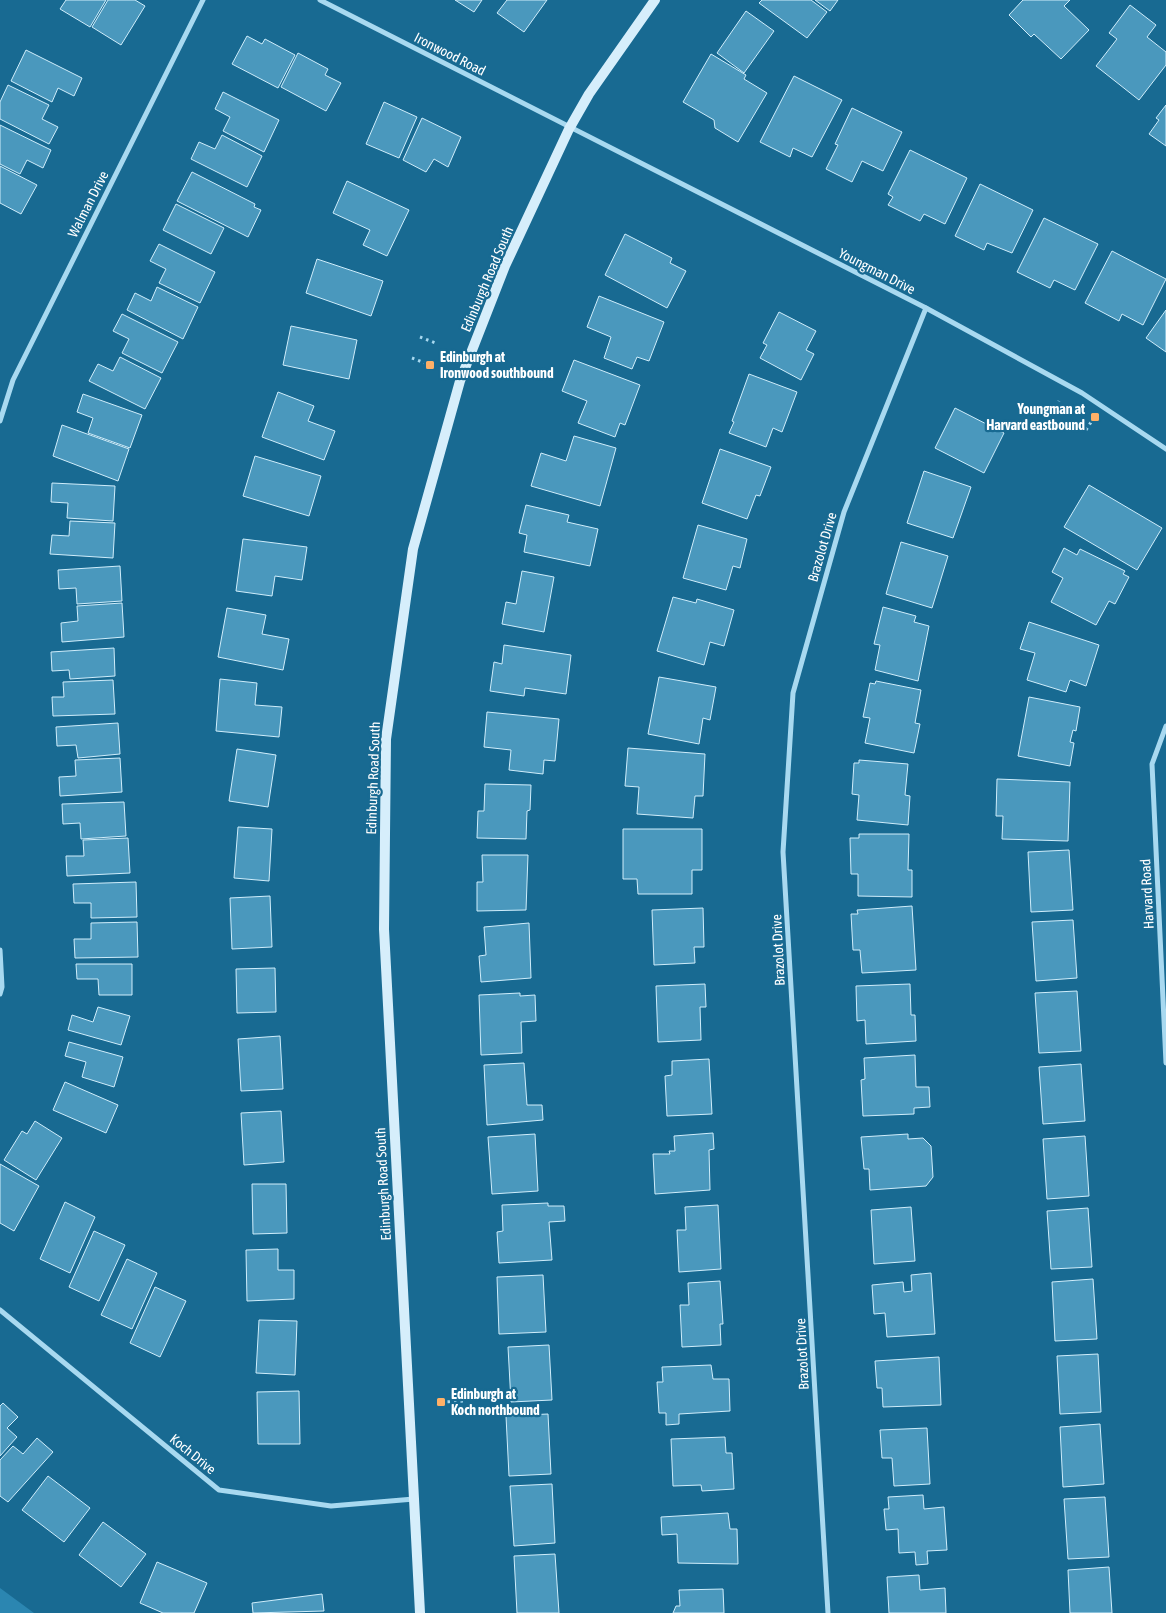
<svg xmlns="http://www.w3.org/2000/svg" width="1166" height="1613" viewBox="0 0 1166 1613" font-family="'Asap Condensed',sans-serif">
	<rect width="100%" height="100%" fill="#186a92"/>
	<!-- green -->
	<polygon fill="#2b86b1" points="0,1588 34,1613 0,1613"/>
	<!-- building -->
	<g fill="#4a98bd" stroke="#cfedfb">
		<polygon points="66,0 106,0 90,27 60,9"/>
		<polygon points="108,0 135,0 145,6 121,45 92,27"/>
		<polygon points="455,0 482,0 474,12"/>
		<polygon points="507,0 547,0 524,32 497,13"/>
		<polygon points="762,0 811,0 827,12 807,38 759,3"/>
		<polygon points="815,0 838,0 830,11"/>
		<polygon points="1023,0 1070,0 1064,6 1089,30 1061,59 1034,34 1031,37 1009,15"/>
		<polygon points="1130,5 1156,25 1147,37 1166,52 1166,65 1139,100 1096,66 1117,39 1109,33"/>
		<polygon points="746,11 774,31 744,73 717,53"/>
		<polygon points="247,36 262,44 265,39 295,55 278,88 232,64"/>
		<polygon points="26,50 82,78 74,96 58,88 52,102 11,81"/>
		<polygon points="298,53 328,69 325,75 341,83 326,111 281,87"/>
		<polygon points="711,54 746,75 744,79 767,93 738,142 715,128 714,120 683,102"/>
		<polygon points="794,76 842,100 812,157 793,148 790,157 760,142"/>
		<polygon points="8,85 49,105 42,119 58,127 49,144 0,119 0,102"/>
		<polygon points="223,92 279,120 264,152 223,131 230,117 215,109"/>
		<polygon points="384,102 417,117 399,158 366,144"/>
		<polygon points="1166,105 1166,146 1149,134 1159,120 1156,118"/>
		<polygon points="852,108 902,132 883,171 862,161 852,182 826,169 838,145 835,144"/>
		<polygon points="422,118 461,137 448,167 434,159 426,172 403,160"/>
		<polygon points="0,125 51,150 43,168 27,160 20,174 0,164"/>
		<polygon points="222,135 262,156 247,187 191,159 199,142 215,149"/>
		<polygon points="910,150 967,178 945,224 924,214 920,221 888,205 893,197 888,194"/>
		<polygon points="0,166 37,185 21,214 0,203"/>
		<polygon points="192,172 255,204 254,207 261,210 248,237 177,201"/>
		<polygon points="347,181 409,210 387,256 363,245 370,230 333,213"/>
		<polygon points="980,184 1033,210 1012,253 987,243 984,250 955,236"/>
		<polygon points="176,204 224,228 211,254 163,230"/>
		<polygon points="1044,218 1098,244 1075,290 1054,280 1050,288 1017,272"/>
		<polygon points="625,234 672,258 670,263 686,271 667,308 605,275"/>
		<polygon points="159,244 215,272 200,303 159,283 166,269 150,261"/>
		<polygon points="1112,251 1166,279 1143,325 1122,314 1119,321 1085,303"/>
		<polygon points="317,259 383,281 371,316 306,293"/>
		<polygon points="157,287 198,307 183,339 127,310 135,293 151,301"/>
		<polygon points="599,296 664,322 649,361 637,357 632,369 604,358 611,337 587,327"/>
		<polygon points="1166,310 1166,352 1146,338"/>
		<polygon points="779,312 816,331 806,350 814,354 801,380 760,358 767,345 763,343"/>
		<polygon points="122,314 178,342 162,373 122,353 129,339 113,331"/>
		<polygon points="291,326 357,340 349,379 283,365"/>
		<polygon points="120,357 161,378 145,409 89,381 98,364 113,371"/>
		<polygon points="574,360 640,385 625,425 620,423 615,437 578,423 587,401 562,391"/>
		<polygon points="749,374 797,392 782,432 773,428 766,447 729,433 734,422 732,421"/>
		<polygon points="278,392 314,406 308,421 335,431 324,460 262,437"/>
		<polygon points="83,394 142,415 130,448 88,433 93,418 77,412"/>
		<polygon points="955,408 1004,433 984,473 935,448"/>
		<polygon points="62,425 129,449 118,481 53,456"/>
		<polygon points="574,436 616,448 600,506 531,486 541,453 566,461"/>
		<polygon points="720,449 771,467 760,496 756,495 747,519 702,503"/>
		<polygon points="255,456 321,476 309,516 243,496"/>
		<polygon points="924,471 971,487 953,538 907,523"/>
		<polygon points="52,483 115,486 113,521 67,518 68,503 51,502"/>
		<polygon points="1089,485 1162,528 1137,570 1064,527"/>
		<polygon points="526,505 569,515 567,522 598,529 590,566 524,552 527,535 519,533"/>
		<polygon points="70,521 115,523 113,558 50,554 52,535 69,536"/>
		<polygon points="698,525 747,539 740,568 733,566 726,590 683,578"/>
		<polygon points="243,539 307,547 302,580 275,576 272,596 236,591"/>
		<polygon points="901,542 948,556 932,608 886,594"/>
		<polygon points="1064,548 1077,555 1080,549 1125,571 1123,574 1129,577 1115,604 1109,601 1096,625 1051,602 1063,578 1052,572"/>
		<polygon points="120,566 122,601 77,604 76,588 59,589 58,570"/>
		<polygon points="522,571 554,577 544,632 502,624 506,602 516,604"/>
		<polygon points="673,597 696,603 697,599 734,610 724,646 710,642 704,665 657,651"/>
		<polygon points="122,603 124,637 62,642 61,623 78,621 77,606"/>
		<polygon points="883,607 916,616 914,622 929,626 918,681 875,670 880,645 874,644"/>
		<polygon points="227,608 266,615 262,634 289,639 283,670 218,657"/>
		<polygon points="1029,622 1099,645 1086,686 1070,680 1066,692 1027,680 1035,653 1020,649"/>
		<polygon points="504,645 571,655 566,694 525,688 524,696 490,691 494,662 502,664"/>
		<polygon points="114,648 115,676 70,679 69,670 52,671 51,652"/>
		<polygon points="659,677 716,687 710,720 703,718 699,744 648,734"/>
		<polygon points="220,679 257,683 255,705 282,707 279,737 216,731"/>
		<polygon points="113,680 115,714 53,716 52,697 64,697 63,682"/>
		<polygon points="876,681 921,690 915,723 920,724 914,753 865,743 870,718 863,717 870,683 875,684"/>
		<polygon points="1029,697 1080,707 1076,731 1073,730 1070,742 1074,743 1070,766 1018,756"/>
		<polygon points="487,712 559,719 555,761 544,760 543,774 509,770 511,750 484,747"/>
		<polygon points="118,723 120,754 78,758 76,745 57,746 56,727"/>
		<polygon points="628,748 705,754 703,796 695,796 693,818 637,814 639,787 625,786"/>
		<polygon points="237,749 276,755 268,807 229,801"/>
		<polygon points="120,758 122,792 60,796 59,777 76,776 75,760"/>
		<polygon points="859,760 908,764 905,795 910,796 908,825 857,820 859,795 852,794 854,763 859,763"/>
		<polygon points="997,779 1070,782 1068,841 1002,839 1003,816 996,816"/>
		<polygon points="485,784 531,785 530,810 527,811 526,839 477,838 478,811 484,811"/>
		<polygon points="124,802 126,836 81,839 80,823 63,824 62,804"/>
		<polygon points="238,827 272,829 269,881 234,878"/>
		<polygon points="623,829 702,829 702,870 692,870 692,894 638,894 637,879 623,879"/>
		<polygon points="859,834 909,834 908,870 912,870 912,897 858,896 858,874 851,874 850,838 859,838"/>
		<polygon points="128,838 130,873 67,876 66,856 84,856 83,840"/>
		<polygon points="1069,850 1073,910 1031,912 1028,852"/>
		<polygon points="482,855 528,855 526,910 477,911 477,882 483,882"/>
		<polygon points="136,882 137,917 91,918 91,903 74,903 73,884"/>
		<polygon points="270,896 272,947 232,949 230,898"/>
		<polygon points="912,906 916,970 862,973 860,950 853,950 851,914 858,914 857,910"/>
		<polygon points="703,908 704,947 694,947 695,963 654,965 652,910"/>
		<polygon points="1073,920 1077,978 1036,981 1032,922"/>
		<polygon points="137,922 138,957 75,958 74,939 91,939 91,923"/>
		<polygon points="529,923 531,978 481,982 479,956 486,955 484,927"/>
		<polygon points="76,964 132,964 132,995 99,995 98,979 77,979"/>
		<polygon points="275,968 276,1012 237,1013 236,969"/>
		<polygon points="705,984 706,1007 700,1007 701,1040 658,1042 656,986"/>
		<polygon points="910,984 911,1015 915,1015 916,1041 866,1044 865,1020 857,1021 856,986"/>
		<polygon points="1077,991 1081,1051 1039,1053 1035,993"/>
		<polygon points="520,993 520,996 535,995 536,1021 521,1022 522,1053 481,1055 479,995"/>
		<polygon points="98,1007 130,1016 121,1045 68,1030 72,1015 93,1022"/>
		<polygon points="280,1036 283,1089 241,1091 238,1039"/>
		<polygon points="69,1042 123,1057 114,1087 82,1077 86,1062 65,1056"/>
		<polygon points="915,1055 916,1087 929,1087 930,1107 914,1108 914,1114 863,1116 861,1080 865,1079 864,1058"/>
		<polygon points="709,1059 712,1114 667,1116 665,1076 672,1075 672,1061"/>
		<polygon points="524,1063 527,1105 542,1105 543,1120 487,1125 484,1065"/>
		<polygon points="1081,1064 1085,1121 1043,1124 1039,1067"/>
		<polygon points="65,1082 118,1105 106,1133 53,1110"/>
		<polygon points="281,1111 284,1162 244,1165 241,1113"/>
		<polygon points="35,1121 62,1138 36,1180 4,1160 22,1131 27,1134"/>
		<polygon points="713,1133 714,1149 709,1150 710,1190 655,1194 653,1154 670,1154 669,1151 675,1151 674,1136"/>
		<polygon points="535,1134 538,1191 492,1194 488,1137"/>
		<polygon points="908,1134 908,1139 923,1138 931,1146 933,1177 926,1186 870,1190 869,1169 864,1169 861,1137"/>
		<polygon points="1085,1136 1089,1196 1047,1199 1043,1139"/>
		<polygon points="0,1164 39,1186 14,1231 0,1223"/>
		<polygon points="252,1184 286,1184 287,1233 253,1234"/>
		<polygon points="65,1202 95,1217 70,1273 40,1259"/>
		<polygon points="548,1203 548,1206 564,1206 565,1221 549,1222 552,1260 499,1263 497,1232 503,1231 502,1205"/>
		<polygon points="718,1205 721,1269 679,1272 677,1230 686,1230 685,1207"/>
		<polygon points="911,1207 915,1261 874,1264 871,1210"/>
		<polygon points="1088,1208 1092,1267 1051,1269 1047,1211"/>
		<polygon points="94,1231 125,1245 99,1301 69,1287"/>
		<polygon points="278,1249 278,1270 294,1270 294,1299 247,1301 246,1250"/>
		<polygon points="127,1259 157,1273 132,1329 101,1315"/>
		<polygon points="931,1273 935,1334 887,1337 885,1313 874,1314 872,1285 903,1282 904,1292 912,1291 911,1275"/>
		<polygon points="543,1275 546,1332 499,1334 497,1277"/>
		<polygon points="1093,1279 1097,1339 1055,1341 1052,1282"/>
		<polygon points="720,1281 723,1324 720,1324 721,1345 682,1347 680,1305 689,1305 688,1283"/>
		<polygon points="155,1287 186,1301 160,1357 130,1343"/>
		<polygon points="259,1320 297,1321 295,1375 256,1373"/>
		<polygon points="549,1345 552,1400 511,1402 508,1347"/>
		<polygon points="1098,1354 1101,1412 1060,1414 1057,1356"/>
		<polygon points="939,1357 941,1405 883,1407 882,1388 877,1388 875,1361"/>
		<polygon points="711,1365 713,1379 729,1379 730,1411 679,1414 679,1424 666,1425 666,1413 659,1413 657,1382 663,1382 662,1367"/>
		<polygon points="299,1391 300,1444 258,1444 257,1392"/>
		<polygon points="3,1403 18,1417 7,1428 17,1437 0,1456 0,1406"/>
		<polygon points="548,1414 551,1474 509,1476 506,1416"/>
		<polygon points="1100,1424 1104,1484 1063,1487 1060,1427"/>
		<polygon points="927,1428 930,1484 894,1486 892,1458 882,1458 880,1430"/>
		<polygon points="725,1437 726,1453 732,1453 734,1489 702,1491 701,1485 673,1486 671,1439"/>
		<polygon points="37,1438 53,1452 8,1502 0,1496 0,1460 13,1446 23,1454"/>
		<polygon points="48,1476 90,1508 64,1542 22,1510"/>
		<polygon points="552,1484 555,1543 514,1546 510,1486"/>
		<polygon points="923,1495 924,1509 944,1507 947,1550 927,1551 928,1564 916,1565 915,1552 899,1553 898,1529 886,1530 884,1509 889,1509 888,1497"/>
		<polygon points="1105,1497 1109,1557 1068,1559 1064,1499"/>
		<polygon points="728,1513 730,1529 737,1529 738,1564 678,1563 677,1534 662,1535 661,1517"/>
		<polygon points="103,1522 146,1554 121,1587 79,1555"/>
		<polygon points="555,1554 559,1613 517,1613 514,1556"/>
		<polygon points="157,1562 207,1583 194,1613 163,1613 140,1603"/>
		<polygon points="1109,1567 1112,1613 1070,1613 1068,1570"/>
		<polygon points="919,1575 920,1590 945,1588 946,1613 889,1613 887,1577"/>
		<polygon points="723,1589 724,1613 673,1613 676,1606 680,1606 679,1590"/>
		<polygon points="322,1594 324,1611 253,1613 252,1603"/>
	</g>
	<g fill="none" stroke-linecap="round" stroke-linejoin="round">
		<!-- path -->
		<g stroke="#a8d9f0" stroke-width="3" stroke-dasharray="2.5 4" stroke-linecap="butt">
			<polyline points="420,337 438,344"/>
			<polyline points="412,358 430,365"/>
			<polyline points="1053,413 1059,401"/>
			<polyline points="1086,430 1093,419"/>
			<polyline points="441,1402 466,1401"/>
		</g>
		<!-- street -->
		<g stroke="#a8d9f0" stroke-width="5">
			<polyline points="320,0 926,308 1082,393 1166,449"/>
			<polyline points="0,421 13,380 203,0"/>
			<polyline points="1166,726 1152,764 1166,1063"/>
			<polyline points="0,950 2,987 0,994"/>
			<polyline points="0,1310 219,1490 331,1506 414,1499"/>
			<polyline points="828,1613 783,852 793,693 844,512 926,308"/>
		</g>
		<!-- secondary -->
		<polyline stroke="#d6eefb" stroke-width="10" points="420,1613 384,929 386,739 413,549 460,381 505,266 569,129 589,94 655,0"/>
	</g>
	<!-- markers -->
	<g fill="#ffb067" stroke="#186a92" stroke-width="2">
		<rect x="425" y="360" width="10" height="10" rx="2.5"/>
		<rect x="1090" y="412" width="10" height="10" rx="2.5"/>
		<rect x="436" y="1397" width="10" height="10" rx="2.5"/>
	</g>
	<g text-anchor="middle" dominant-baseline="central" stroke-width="4.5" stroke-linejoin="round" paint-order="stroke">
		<!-- street labels -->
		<g font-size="14" fill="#fff" stroke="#186a92">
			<text transform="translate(450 54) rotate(27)">Ironwood Road</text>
			<text transform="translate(88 204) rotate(-63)">Walman Drive</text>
			<text transform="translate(877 271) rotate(27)">Youngman Drive</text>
			<text transform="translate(487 279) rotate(-67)">Edinburgh Road South</text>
			<text transform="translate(822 547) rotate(-74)">Brazolot Drive</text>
			<text transform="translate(373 778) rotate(-88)">Edinburgh Road South</text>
			<text transform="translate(1147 894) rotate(-93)">Harvard Road</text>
			<text transform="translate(778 950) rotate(-93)">Brazolot Drive</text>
			<text transform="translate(383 1184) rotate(-93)">Edinburgh Road South</text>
			<text transform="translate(802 1354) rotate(-93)">Brazolot Drive</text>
			<text transform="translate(193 1454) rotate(39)">Koch Drive</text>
		</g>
		<!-- poi labels -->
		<g font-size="14" font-weight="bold" fill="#fff" stroke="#186a92" text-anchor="start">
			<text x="440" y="357">Edinburgh at<tspan x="440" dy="16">Ironwood southbound</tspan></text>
			<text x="1085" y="409" text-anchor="end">Youngman at<tspan x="1085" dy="16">Harvard eastbound</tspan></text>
			<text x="451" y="1394">Edinburgh at<tspan x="451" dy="16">Koch northbound</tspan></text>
		</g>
	</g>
</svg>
